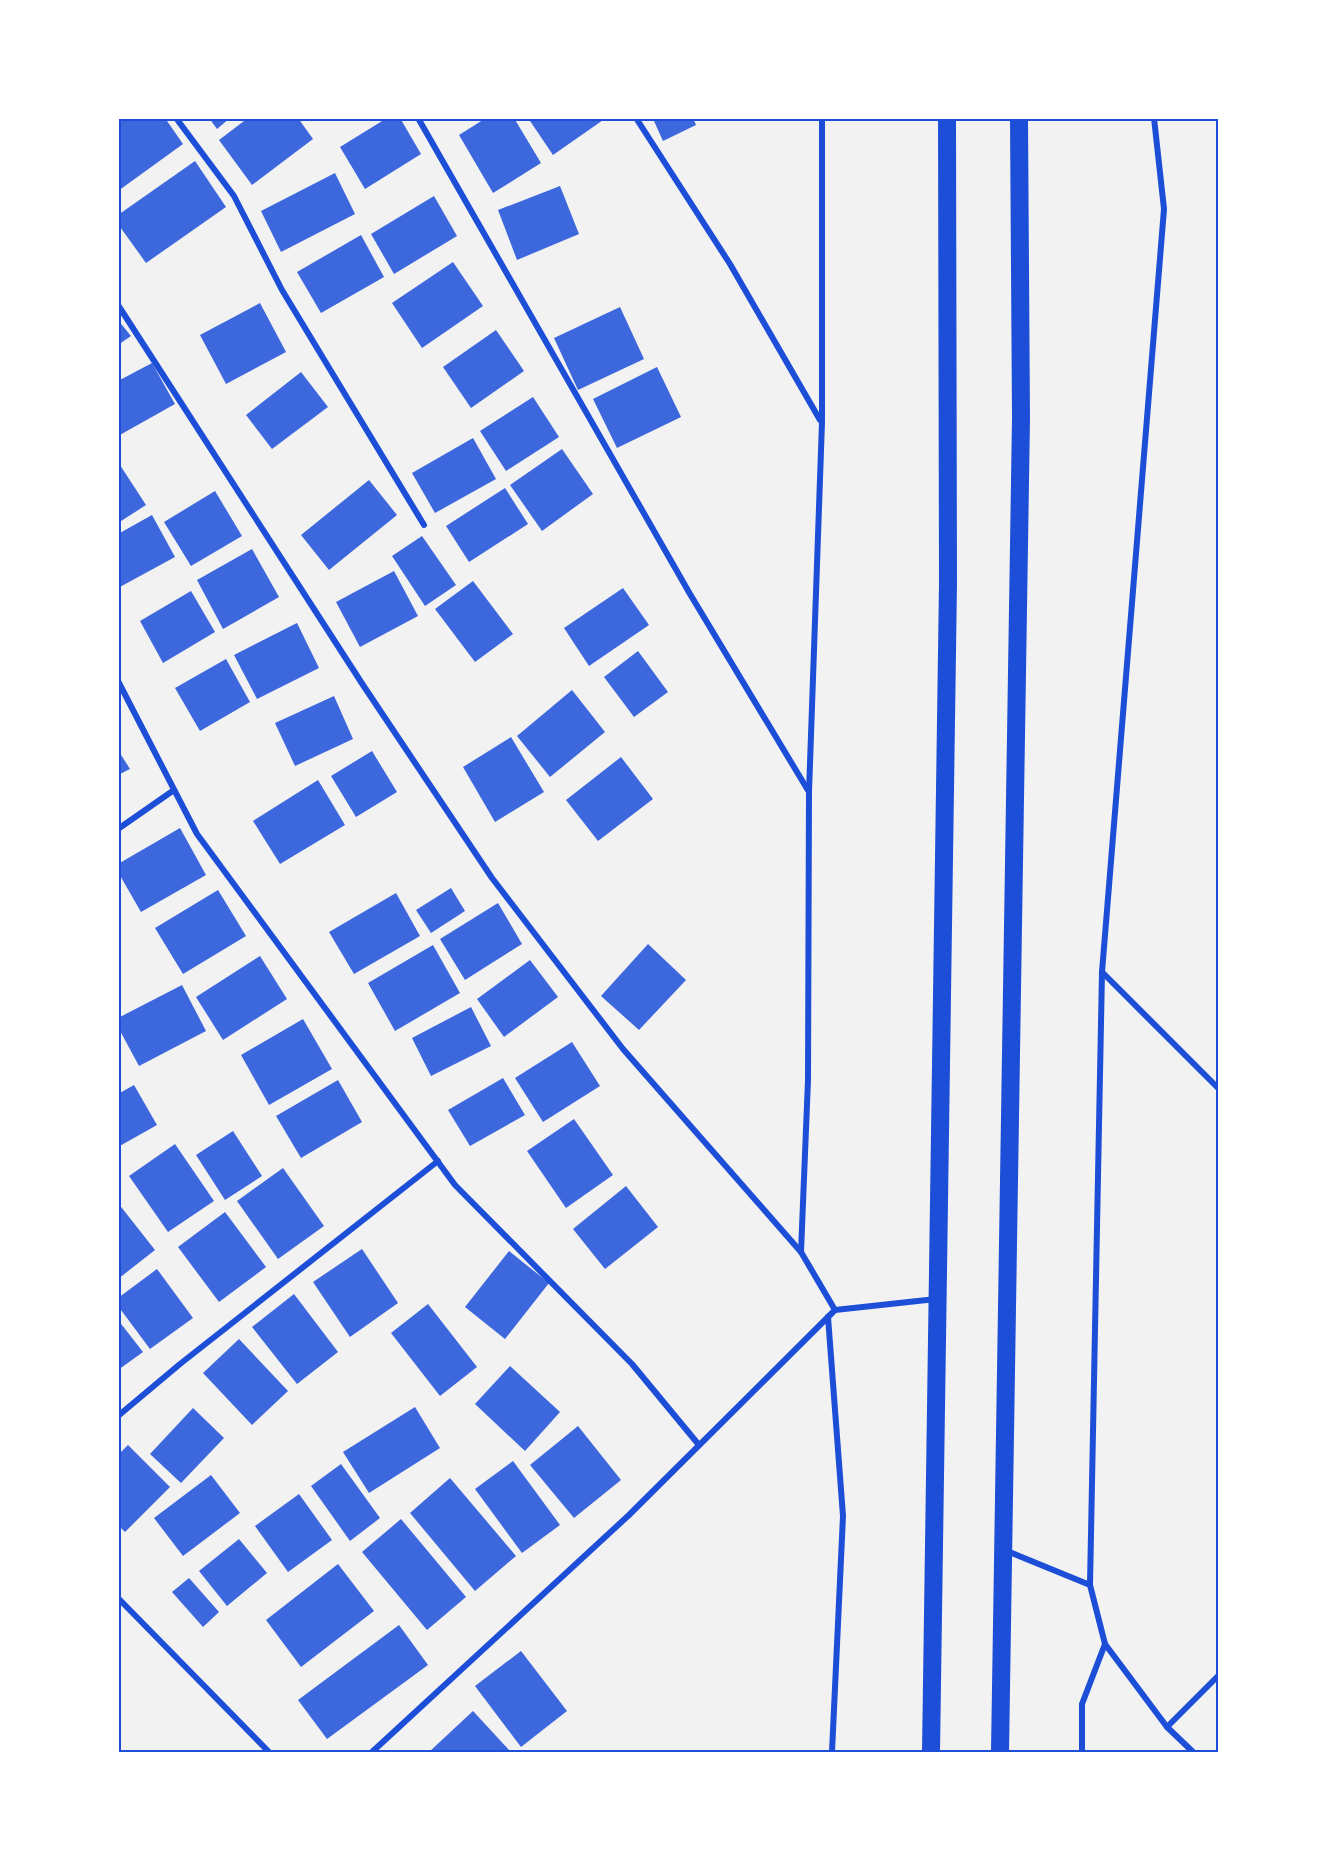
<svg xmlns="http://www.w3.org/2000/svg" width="1337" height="1871" viewBox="0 0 1337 1871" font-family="'Source Sans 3',sans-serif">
	<rect width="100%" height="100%" fill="#f2f2f2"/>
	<!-- building -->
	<g fill="#3d67dc">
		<polygon points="125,118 165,118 183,144 118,191 118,124"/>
		<polygon points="209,118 230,118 217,129"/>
		<polygon points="248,118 298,118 313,139 252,185 219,140"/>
		<polygon points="387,118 400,118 421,154 365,189 340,147"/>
		<polygon points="486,118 514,118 541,163 493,193 459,135"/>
		<polygon points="528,118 606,118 553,155"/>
		<polygon points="659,118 693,118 696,125 663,141 654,121"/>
		<polygon points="195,161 226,207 146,263 118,224 118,215"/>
		<polygon points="335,173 355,214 281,252 261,211"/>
		<polygon points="560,186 579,234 517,260 498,210"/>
		<polygon points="434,196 457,236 394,274 371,234"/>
		<polygon points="361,235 384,277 321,313 297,272"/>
		<polygon points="453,262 483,306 422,348 392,303"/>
		<polygon points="260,303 286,352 226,384 200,335"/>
		<polygon points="620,307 644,359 578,390 554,338"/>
		<polygon points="118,320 131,336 118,345"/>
		<polygon points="496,330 524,371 471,408 443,367"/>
		<polygon points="152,363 175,404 118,436 118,381"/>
		<polygon points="657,367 681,417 617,448 593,399"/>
		<polygon points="301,372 328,407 272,449 246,415"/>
		<polygon points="533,397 559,437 506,471 480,431"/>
		<polygon points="473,438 496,479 435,513 412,473"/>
		<polygon points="562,449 593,494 542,531 510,485"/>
		<polygon points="120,465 146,505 118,523 118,466"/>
		<polygon points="369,480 397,515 329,570 301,535"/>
		<polygon points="505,488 528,524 469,562 446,526"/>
		<polygon points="215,491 242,536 191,566 164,522"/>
		<polygon points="152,515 175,557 118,588 118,534"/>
		<polygon points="422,536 456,585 425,606 392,556"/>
		<polygon points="252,549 279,597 223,629 197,580"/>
		<polygon points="394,571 418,616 360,647 336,602"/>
		<polygon points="473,581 513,634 475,662 435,609"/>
		<polygon points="623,588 649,625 589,666 564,628"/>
		<polygon points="191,591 215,632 163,663 140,621"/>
		<polygon points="297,623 319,668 257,699 234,655"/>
		<polygon points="638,651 668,692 634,717 604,677"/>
		<polygon points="226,659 250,702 200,731 175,688"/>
		<polygon points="572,690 605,732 550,777 517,736"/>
		<polygon points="334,696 353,739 295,766 275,723"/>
		<polygon points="511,737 544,792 495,822 463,767"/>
		<polygon points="118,750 130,769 118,775"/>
		<polygon points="372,751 397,792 356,817 331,776"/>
		<polygon points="621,757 653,799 598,841 566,800"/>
		<polygon points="318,780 345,825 280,864 253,821"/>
		<polygon points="180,828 206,875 141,912 118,872 118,864"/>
		<polygon points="451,888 465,911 431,933 416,910"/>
		<polygon points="218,890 246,936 183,974 155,928"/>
		<polygon points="396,893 420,936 354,974 329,932"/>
		<polygon points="498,903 522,944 465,980 440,939"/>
		<polygon points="648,944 686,980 639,1030 601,996"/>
		<polygon points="433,945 460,993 395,1031 368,983"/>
		<polygon points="260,956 287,999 223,1040 196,997"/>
		<polygon points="530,960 558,997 504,1037 477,999"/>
		<polygon points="182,985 206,1031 139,1066 118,1027 118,1018"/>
		<polygon points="471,1007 491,1046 431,1076 412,1038"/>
		<polygon points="303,1019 332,1069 269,1105 241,1055"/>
		<polygon points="572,1042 600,1086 543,1122 515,1078"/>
		<polygon points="503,1078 525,1115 470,1146 448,1110"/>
		<polygon points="338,1080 362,1122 301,1158 276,1116"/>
		<polygon points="134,1085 157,1125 118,1147 118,1094"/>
		<polygon points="574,1119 613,1175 566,1208 527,1151"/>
		<polygon points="233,1131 262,1176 225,1200 196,1155"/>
		<polygon points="175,1144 214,1201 168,1232 129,1176"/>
		<polygon points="283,1168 324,1226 278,1259 237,1201"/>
		<polygon points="626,1186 658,1227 605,1269 573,1229"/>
		<polygon points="118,1203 155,1250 118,1279"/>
		<polygon points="225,1212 266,1267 219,1302 178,1247"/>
		<polygon points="362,1249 398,1303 350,1337 313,1282"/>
		<polygon points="509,1251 549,1283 505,1339 465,1307"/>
		<polygon points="157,1269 193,1318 150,1349 118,1306 118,1298"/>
		<polygon points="294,1294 338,1352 297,1384 252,1327"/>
		<polygon points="428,1304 477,1367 440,1396 391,1333"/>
		<polygon points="118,1320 143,1352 118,1370"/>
		<polygon points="239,1339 288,1391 252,1425 203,1373"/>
		<polygon points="510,1366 560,1412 525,1451 475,1404"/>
		<polygon points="415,1407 440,1448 369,1493 343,1452"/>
		<polygon points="193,1408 224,1438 181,1483 150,1454"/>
		<polygon points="578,1426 621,1480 574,1518 530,1465"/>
		<polygon points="128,1445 170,1487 125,1532 118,1525 118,1455"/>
		<polygon points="513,1461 560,1525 522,1553 475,1489"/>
		<polygon points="341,1464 380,1518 350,1541 311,1486"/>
		<polygon points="211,1475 240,1513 183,1556 154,1518"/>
		<polygon points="450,1478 516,1556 475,1591 410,1513"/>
		<polygon points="299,1494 332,1540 288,1572 255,1526"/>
		<polygon points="401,1519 466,1597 427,1630 362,1552"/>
		<polygon points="239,1539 267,1573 227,1606 199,1571"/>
		<polygon points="338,1564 374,1611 301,1667 266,1620"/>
		<polygon points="189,1578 219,1612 203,1627 172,1592"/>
		<polygon points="399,1625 428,1665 327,1739 298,1700"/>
		<polygon points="521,1651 567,1711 521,1747 475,1686"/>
		<polygon points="473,1711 509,1750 506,1752 429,1752"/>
	</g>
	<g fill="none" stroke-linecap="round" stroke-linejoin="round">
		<!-- minor -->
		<g stroke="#1d4ed8" stroke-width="6">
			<polyline points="176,118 234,196 282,290 424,525"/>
			<polyline points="418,118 690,594 809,792"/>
			<polyline points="636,118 730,264 820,420"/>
			<polyline points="118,305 363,685 492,878 623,1049 801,1252 835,1310"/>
			<polyline points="118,681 197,834 455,1185 632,1364 699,1445"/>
			<polyline points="118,829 174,790"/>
			<polyline points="1102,972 1218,1088"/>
			<polyline points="801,1252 808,1080 809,792 822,422 822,118"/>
			<polyline points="828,1317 843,1516 832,1752"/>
			<polyline points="118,1416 180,1364 438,1161"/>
			<polyline points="1007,1551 1090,1585 1102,972 1164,209 1154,118"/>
			<polyline points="1090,1585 1105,1644 1167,1727 1193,1752"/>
			<polyline points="118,1598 269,1752"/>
			<polyline points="1167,1727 1218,1676"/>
			<polyline points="372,1752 629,1515 835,1310 936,1299"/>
			<polyline points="1082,1752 1082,1704 1105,1644"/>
		</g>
		<!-- motorway -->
		<g stroke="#1d4ed8" stroke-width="18">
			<polyline points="931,1752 948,583 947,118"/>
			<polyline points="1000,1752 1021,418 1019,118"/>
		</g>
	</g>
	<!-- border -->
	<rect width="1337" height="1871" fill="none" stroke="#ffffff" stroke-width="240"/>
	<rect x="120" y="120" width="1097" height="1631" fill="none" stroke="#1d4ed8" stroke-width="2"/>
</svg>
